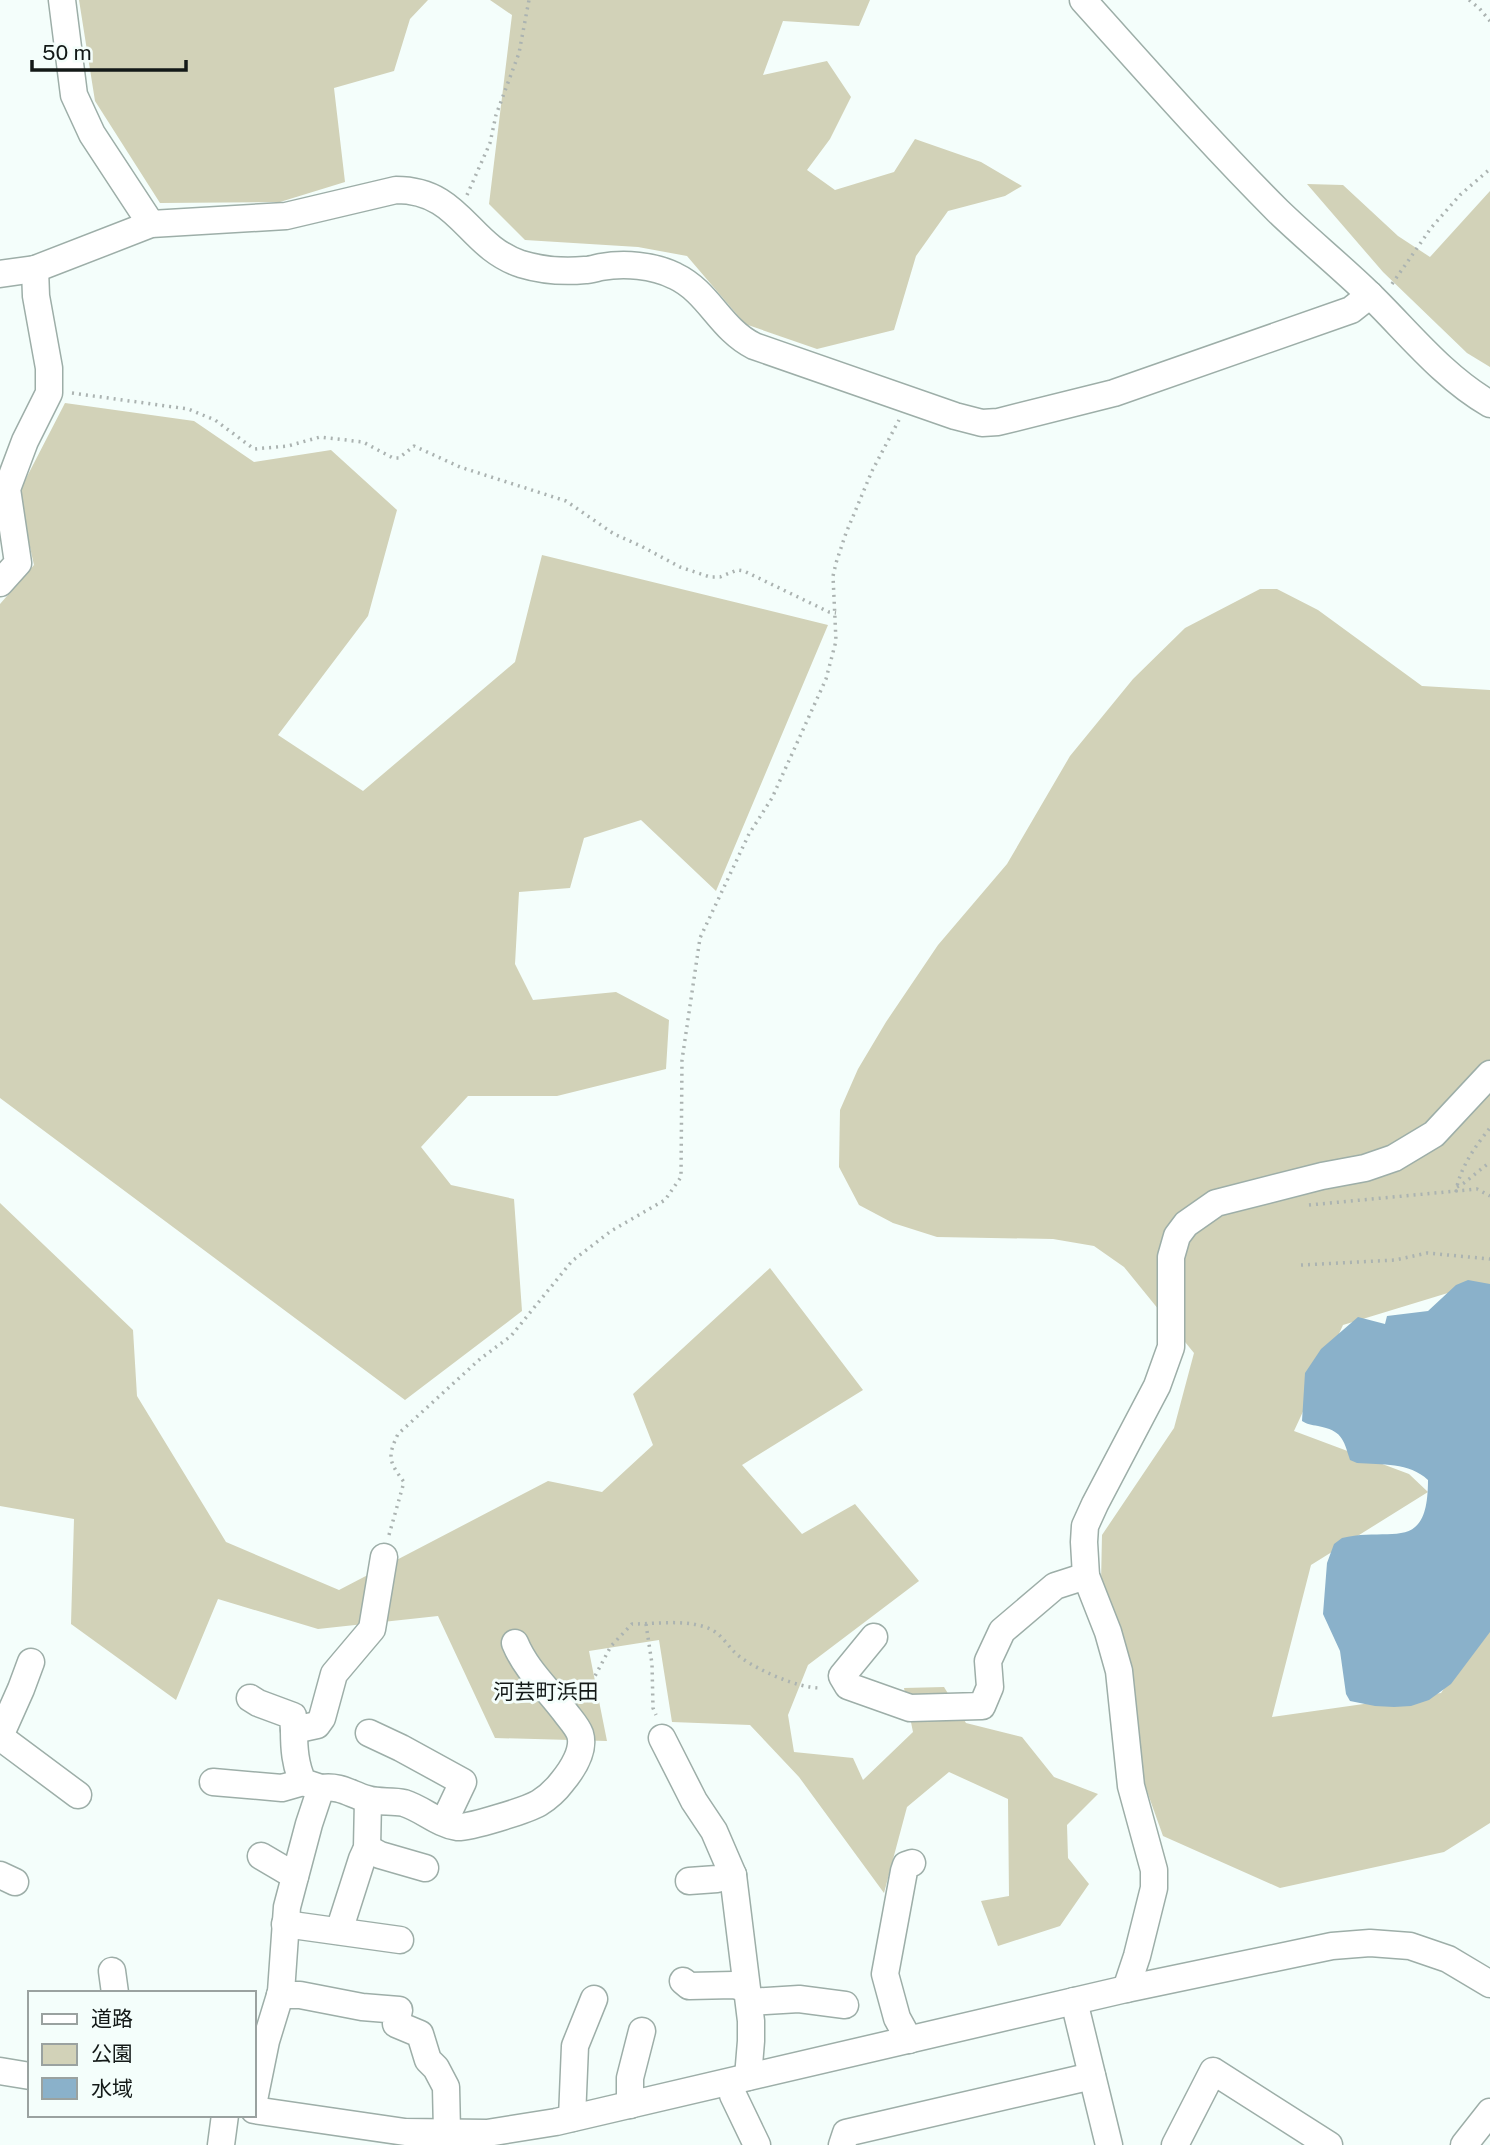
<svg xmlns="http://www.w3.org/2000/svg" width="1490" height="2145" viewBox="0 0 1490 2145" font-family="'Public Sans','Noto Sans JP',sans-serif">
	<rect width="100%" height="100%" fill="#f4fefb"/>
	<!-- green -->
	<g fill="#d2d2b8">
		<polygon points="79,0 428,0 410,19 394,71 334,88 345,182 280,202 160,203 95,101"/>
		<polygon points="490,0 870,0 859,26 783,21 763,75 827,61 851,97 830,139 807,170 835,190 894,172 915,139 981,162 1022,186 1005,196 948,211 916,256 894,330 817,349 745,324 687,256 638,247 525,240 489,204 512,15"/>
		<polygon points="1307,184 1343,185 1398,236 1430,257 1490,191 1490,367 1467,353 1383,272"/>
		<polygon points="65,403 194,421 254,462 331,450 397,510 368,616 278,735 363,791 515,662 542,555 828,625 716,891 641,820 584,838 570,888 519,892 515,964 533,1000 616,992 669,1020 666,1069 557,1096 468,1096 421,1147 451,1185 514,1199 522,1311 405,1400 0,1098 0,604 34,565 18,494"/>
		<polygon points="1260,589 1277,589 1318,610 1422,686 1490,690 1490,1293 1474,1285 1343,1325 1294,1431 1409,1474 1428,1492 1311,1565 1272,1717 1441,1693 1490,1620 1490,1823 1444,1852 1280,1888 1163,1836 1138,1766 1100,1630 1102,1535 1174,1428 1194,1353 1124,1267 1094,1246 1053,1239 937,1237 893,1223 859,1205 839,1167 840,1110 858,1069 886,1022 938,945 1007,864 1070,756 1133,679 1185,628"/>
		<polygon points="0,1203 133,1330 137,1396 226,1542 339,1590 548,1481 602,1492 653,1445 633,1394 770,1268 863,1390 742,1465 802,1534 855,1504 919,1581 808,1665 788,1715 794,1752 853,1758 863,1780 913,1732 904,1688 944,1687 966,1723 1022,1737 1054,1777 1098,1794 1067,1825 1068,1858 1089,1884 1060,1926 998,1946 981,1901 1009,1896 1008,1799 949,1772 907,1807 884,1893 799,1777 750,1725 672,1722 659,1640 589,1651 607,1741 495,1738 438,1616 318,1629 218,1599 176,1700 71,1624 74,1519 0,1506"/>
	</g>
	<!-- water -->
	<path fill="#8ab1ca" d="M1468,1280L1490,1284V1632L1451,1684L1429,1700L1411,1706L1394,1707L1375,1706L1350,1701L1346,1694L1340,1651L1323,1614L1327,1563L1334,1544L1342,1538C1391,1526 1428,1555 1428,1480C1409,1462 1382,1465 1357,1463L1350,1460C1343,1438 1342,1431 1318,1426C1311,1425 1307,1424 1302,1421L1305,1373L1321,1349L1358,1317L1385,1324L1387,1316L1428,1311L1456,1285Z"/>
	<g fill="none" stroke-linecap="round" stroke-linejoin="round">
		<!-- minor casing -->
		<g stroke="#9daea8" stroke-width="29">
			<g id="minor">
				<polyline points="62,0 74,95 92,134 151,224"/>
				<path d="M1083,0C1147,71 1210,143 1278,211C1307,239 1339,265 1369,294C1408,332 1442,376 1490,404"/>
				<path d="M0,274L35,269L151,224L286,216L396,190C461,190 467,246 521,264C541,270 565,272 585,270C590,270 596,268 601,267C624,263 653,265 675,276C709,292 720,329 754,346L955,416L982,423L998,422L1114,393L1351,310L1370,295"/>
				<polyline points="0,583 18,563 7,489 25,441 49,393 49,368 36,296 35,269"/>
				<polyline points="874,1637 842,1676 848,1686 910,1708 982,1706 990,1687 988,1661 1002,1631 1055,1586 1086,1576"/>
				<polyline points="250,1698 258,1703 293,1716 294,1730"/>
				<polyline points="369,1733 401,1748 463,1782 444,1822"/>
				<polyline points="0,1736 21,1689 31,1662"/>
				<polyline points="0,1737 78,1795"/>
				<polyline points="662,1738 694,1801 714,1831 733,1875 751,2021 751,2041 748,2077"/>
				<polyline points="213,1782 282,1788 303,1782"/>
				<path d="M321,1788C340,1785 350,1794 367,1799C378,1803 392,1800 404,1803C423,1809 438,1824 457,1827C469,1828 527,1810 539,1803C547,1798 556,1790 562,1782C572,1770 585,1750 580,1734C577,1726 570,1719 565,1712C548,1689 526,1670 515,1643"/>
				<polyline points="367,1848 380,1855 425,1868"/>
				<polyline points="261,1856 295,1876"/>
				<polyline points="0,1875 15,1882"/>
				<polyline points="689,1881 717,1879 733,1875"/>
				<polyline points="285,1924 400,1940"/>
				<polyline points="339,1931 362,1859 367,1848 368,1800"/>
				<polyline points="112,1971 115,1993"/>
				<polyline points="683,1981 689,1986 734,1985 741,1987 747,1991"/>
				<polyline points="1126,1989 1137,1956 1154,1888 1154,1870 1131,1786 1119,1671 1108,1632 1086,1576 1084,1542 1085,1526 1095,1504 1157,1386 1171,1347 1171,1257 1177,1236 1186,1224 1216,1203 1322,1176 1365,1168 1394,1158 1434,1134 1490,1074"/>
				<polyline points="280,1995 300,1995 362,2007 399,2010 396,2024 420,2034 428,2060 436,2068 446,2087 447,2132"/>
				<polyline points="1074,2001 1109,2145"/>
				<polyline points="750,2002 799,1999 845,2005"/>
				<polyline points="909,2040 897,2018 885,1974 904,1871 906,1865 912,1863"/>
				<polyline points="0,2071 30,2076"/>
				<polyline points="733,2095 757,2145"/>
				<path d="M254,2100L266,2041L281,1992L287,1907L309,1824L321,1788L303,1782C295,1765 294,1748 294,1730L317,1725L322,1718L334,1674L372,1629L384,1557"/>
				<polyline points="630,2105 630,2078 642,2031"/>
				<polyline points="254,2110 405,2132 487,2133 556,2122 1126,1989 1332,1946 1370,1943 1410,1946 1448,1959 1490,1984"/>
				<polyline points="572,2118 575,2046 594,1999"/>
				<polyline points="221,2145 225,2115"/>
				<polyline points="842,2145 846,2133 1092,2076"/>
				<polyline points="1175,2145 1213,2071 1329,2145"/>
				<polyline points="1464,2145 1490,2112"/>
			</g>
		</g>
		<!-- path -->
		<g stroke="#abb3b1" stroke-width="3.5" stroke-dasharray="2 5" stroke-linecap="butt">
			<polyline points="1469,0 1479,8 1490,21"/>
			<polyline points="467,195 490,143 496,115 519,53 529,0"/>
			<polyline points="1392,284 1431,228 1460,195 1490,169"/>
			<polyline points="72,393 188,409 215,420 254,449 288,446 320,437 363,442 393,458 399,458 414,446 460,467 566,501 614,534 641,546 680,567 710,577 720,577 737,570 744,571 829,612 836,613"/>
			<polyline points="1457,1187 1464,1183 1490,1162"/>
			<path d="M1456,1192C1459,1169 1476,1145 1490,1128"/>
			<polyline points="1309,1205 1477,1189 1490,1196"/>
			<polyline points="1301,1265 1395,1260 1427,1253 1490,1259"/>
			<path d="M389,1535L404,1482C389,1462 387,1457 398,1434L480,1359L511,1336L572,1261L611,1231L665,1200L681,1177L682,1060L700,938L749,834L772,798L826,679L836,641L833,576L836,563L846,533L872,471L899,420"/>
			<polyline points="646,1624 652,1664 653,1708 656,1715"/>
			<path d="M586,1702L595,1676L611,1646L632,1624C657,1624 684,1619 708,1628C723,1634 728,1648 740,1657C760,1671 797,1688 821,1688"/>
		</g>
		<!-- minor -->
		<use href="#minor" stroke="#fff" stroke-width="26"/>
	</g>
	<g text-anchor="middle" dominant-baseline="central" stroke-width="6" stroke-linejoin="round" paint-order="stroke">
		<!-- quarter labels -->
		<g font-size="21" fill="#131917" stroke="#f4fefb">
			<text x="546" y="1691">河芸町浜田</text>
		</g>
	</g>
	<!-- legend -->
	<rect x="28" y="1991" width="228" height="126" fill="#f4fefb" stroke="#9aa2a0" stroke-width="2"/>
	<rect x="42" y="2014" width="35" height="10" fill="#ffffff" stroke="#9aa2a0" stroke-width="2"/>
	<text x="91" y="2026" font-size="21" fill="#131917">道路</text>
	<rect x="42" y="2044" width="35" height="21" fill="#d2d2b8" stroke="#9aa2a0" stroke-width="2"/>
	<text x="91" y="2061" font-size="21" fill="#131917">公園</text>
	<rect x="42" y="2078" width="35" height="21" fill="#8ab1ca" stroke="#9aa2a0" stroke-width="2"/>
	<text x="91" y="2096" font-size="21" fill="#131917">水域</text>
	<!-- scale -->
	<path d="M32 60v10h154v-10" fill="none" stroke="#131917" stroke-width="3.5"/>
	<text x="42" y="60" font-size="21" fill="#131917" stroke="#f4fefb" stroke-width="5" paint-order="stroke">50 m</text>
</svg>
